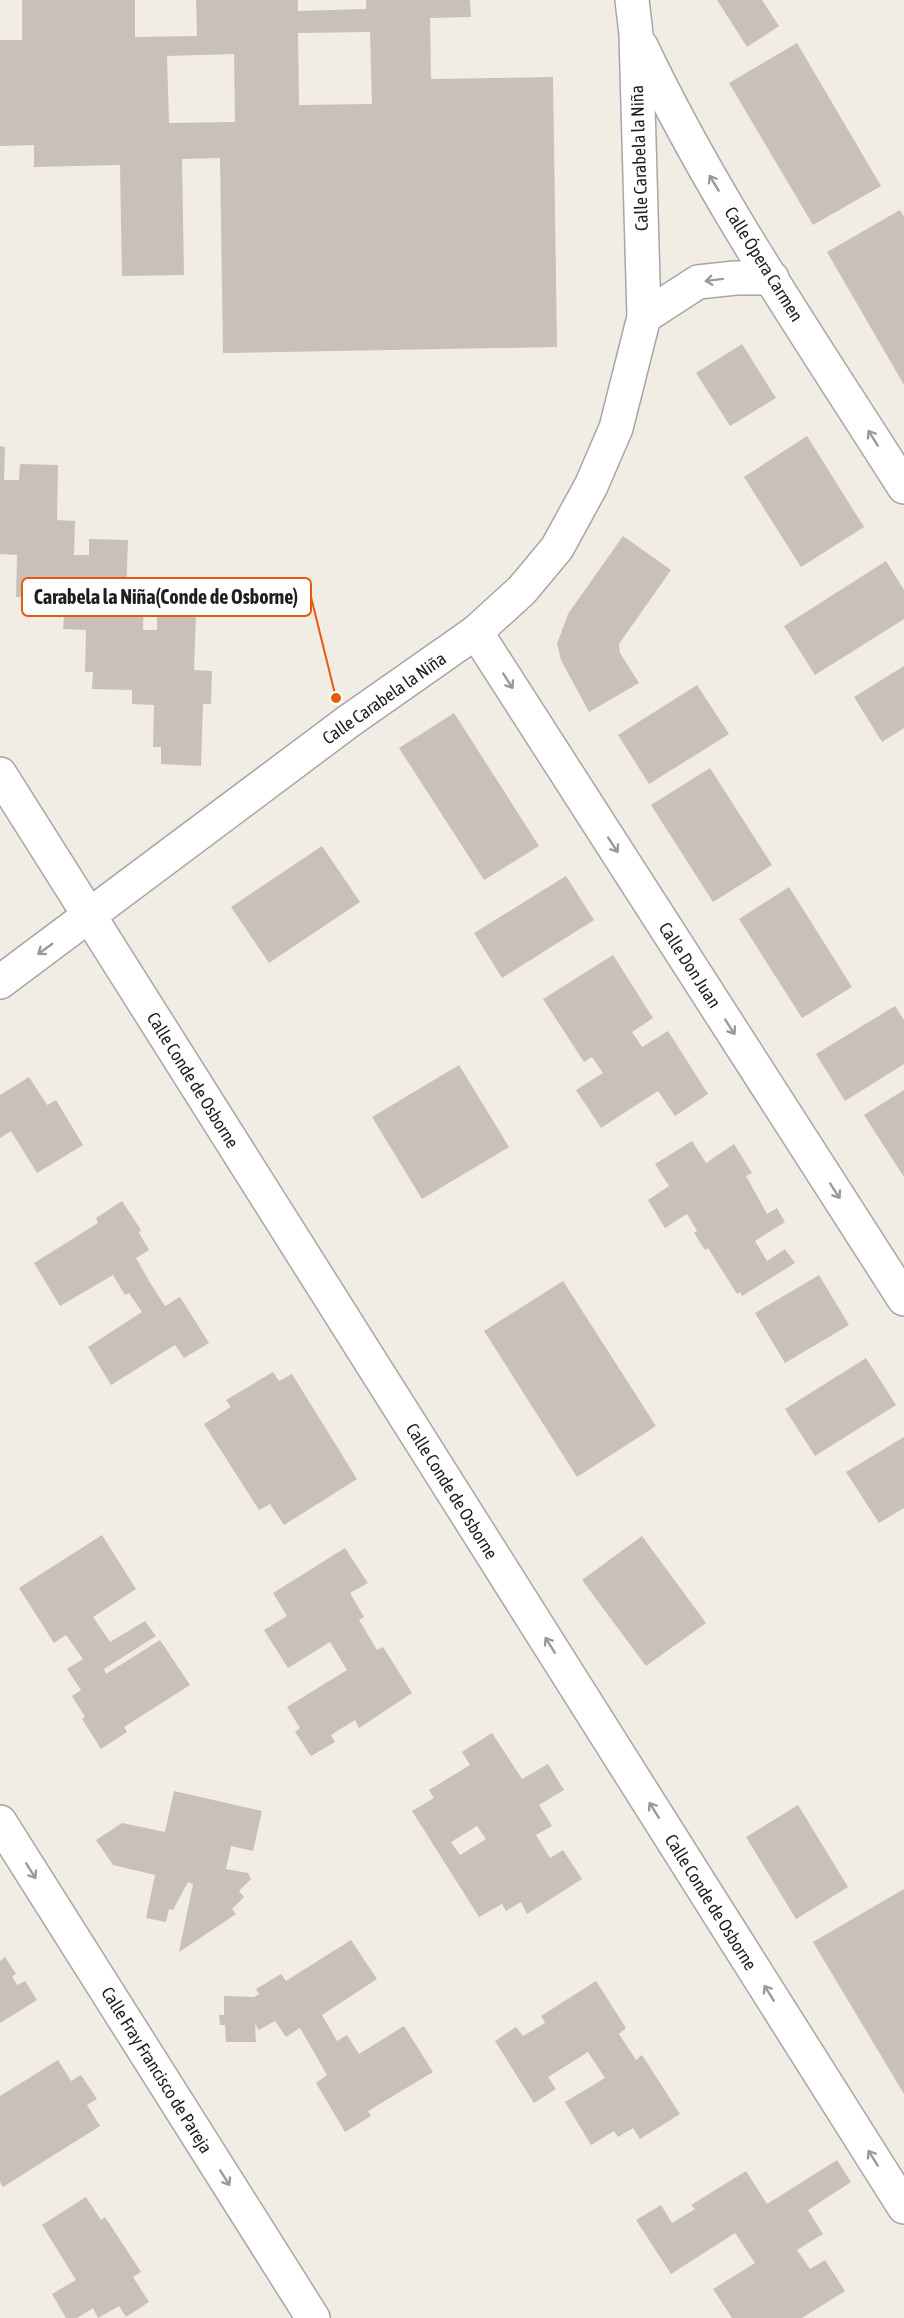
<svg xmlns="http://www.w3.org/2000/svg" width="904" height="2318" viewBox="0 0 904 2318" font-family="'Asap Condensed',sans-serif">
	<rect width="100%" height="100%" fill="#f1ede5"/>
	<!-- building -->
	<g fill="#c9c0b7" fill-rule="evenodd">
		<path d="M22,0H135V37L197,36L196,0H298V11L366,9V0H470L471,17L430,18L431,79L553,77L557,347L223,353L220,158L182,159L184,275L122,276L120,165L34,167V145L0,146V40H22ZM370,32L372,104L299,105L298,33ZM234,54L235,122L169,123L167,56Z"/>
		<polygon points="717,0 762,0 779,26 747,47"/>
		<polygon points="797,43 881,186 813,225 729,83"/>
		<polygon points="900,210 904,217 904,385 827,252"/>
		<polygon points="742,344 776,398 730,426 696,373"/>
		<polygon points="807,436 864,527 801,567 744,477"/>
		<polygon points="0,446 5,447 4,480 19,480 20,464 58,465 57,520 75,521 74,555 89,555 89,539 128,540 126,595 144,595 143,630 157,630 157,614 196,615 194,670 212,671 211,704 203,704 201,766 161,764 161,747 153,747 154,705 132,704 132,690 92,689 93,672 85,672 86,630 63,629 64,616 24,615 24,597 16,597 17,555 0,554"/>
		<polygon points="623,536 671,570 619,644 620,653 639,683 589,712 561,660 557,644 568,614"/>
		<polygon points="886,561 904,590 904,619 815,675 784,626"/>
		<polygon points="904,666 904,728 882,742 854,697"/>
		<polygon points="697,685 729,734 649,784 618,735"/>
		<polygon points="454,713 539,846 484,880 399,748"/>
		<polygon points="710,768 772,865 713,902 651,805"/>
		<polygon points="322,846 360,902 269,963 231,907"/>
		<polygon points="566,876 594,920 502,978 474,933"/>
		<polygon points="789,887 852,987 802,1018 739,919"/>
		<polygon points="613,955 653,1018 632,1032 642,1047 668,1031 708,1094 675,1116 658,1091 601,1128 576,1090 603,1073 592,1057 584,1062 543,999"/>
		<polygon points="895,1006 904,1020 904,1064 845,1101 816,1054"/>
		<polygon points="459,1065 509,1147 422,1199 372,1117"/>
		<polygon points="29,1077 47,1105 56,1100 83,1145 37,1173 11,1131 0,1138 0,1095"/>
		<polygon points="904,1090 904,1177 864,1115"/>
		<polygon points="692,1141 706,1163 734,1144 752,1173 746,1176 767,1214 777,1208 785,1222 755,1241 767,1261 785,1249 795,1263 742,1296 740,1292 737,1294 708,1248 705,1250 694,1233 697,1231 687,1214 665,1228 648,1200 669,1186 655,1164"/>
		<polygon points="122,1201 141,1230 139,1233 149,1250 136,1258 149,1281 165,1306 180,1297 209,1343 184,1358 175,1345 111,1385 88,1347 142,1312 129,1293 125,1295 113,1275 60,1306 34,1263 98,1223 96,1218"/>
		<polygon points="819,1275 849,1325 785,1363 755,1313"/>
		<polygon points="563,1281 656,1426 577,1477 484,1331"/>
		<polygon points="866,1358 896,1405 815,1456 785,1409"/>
		<polygon points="273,1372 279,1381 292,1374 357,1479 284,1525 270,1504 259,1510 204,1424 231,1407 226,1400"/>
		<polygon points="904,1437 904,1508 879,1523 846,1472"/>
		<polygon points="102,1535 136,1589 93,1617 110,1642 145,1621 156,1636 104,1669 106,1674 160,1640 190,1685 124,1727 127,1732 101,1749 82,1719 85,1717 72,1696 81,1690 67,1669 83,1659 66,1635 54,1643 19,1588"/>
		<polygon points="642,1536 706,1623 646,1666 582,1580"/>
		<polygon points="345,1548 368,1583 350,1593 364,1617 359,1620 377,1650 383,1647 412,1693 359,1728 355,1720 331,1735 335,1742 311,1756 295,1732 300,1728 287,1707 347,1670 330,1642 288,1668 264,1630 287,1616 273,1593"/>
		<path d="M492,1733L522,1779L548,1764L564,1790L539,1805L552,1826L536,1835L550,1858L563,1850L582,1879L527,1914L521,1902L506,1911L502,1904L479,1917L412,1811L434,1798L429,1790L470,1765L462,1752ZM477,1826L486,1839L460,1855L451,1842Z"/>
		<polygon points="174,1791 262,1811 253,1851 231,1846 226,1869 248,1873 251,1879 239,1891 244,1897 232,1909 236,1914 179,1952 193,1884 188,1882 173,1910 169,1909 166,1922 146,1918 155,1875 113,1865 96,1840 122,1823 165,1832"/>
		<polygon points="798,1805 848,1887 796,1919 746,1837"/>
		<polygon points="904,1889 904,2094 813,1942"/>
		<polygon points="351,1940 377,1979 322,2015 337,2041 347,2035 359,2054 404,2026 433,2072 368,2111 371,2116 345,2132 316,2083 327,2075 300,2028 286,2037 275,2021 259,2030 255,2024 256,2042 226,2042 225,2025 220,2025 219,2015 224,2015 224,1996 254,1997 259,1994 256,1989 281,1974 286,1981"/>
		<polygon points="5,1957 16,1974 12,1976 17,1985 25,1981 37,2000 0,2023 0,1961"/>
		<polygon points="596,1981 626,2028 619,2034 636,2060 642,2055 680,2114 640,2139 633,2128 618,2137 614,2131 591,2145 565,2102 605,2078 588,2052 548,2077 556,2089 534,2103 495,2041 516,2027 523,2036 545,2023 541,2016"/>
		<polygon points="58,2060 71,2081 81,2075 97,2099 87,2105 100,2126 3,2187 0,2182 0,2096"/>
		<polygon points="837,2160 851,2182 808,2210 823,2234 797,2250 810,2269 825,2260 845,2291 802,2318 732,2318 713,2289 755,2263 735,2233 671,2274 636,2220 661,2205 672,2223 695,2209 691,2205 746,2171 767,2204"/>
		<polygon points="86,2197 101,2220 105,2217 141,2272 133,2277 149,2302 126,2317 119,2306 98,2318 93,2308 77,2318 66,2318 52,2294 76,2280 42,2225"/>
	</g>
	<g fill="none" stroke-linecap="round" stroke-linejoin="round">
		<!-- street casing -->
		<g stroke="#a6a6a6" stroke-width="36">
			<g id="street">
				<path d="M641,46C714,200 813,343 904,487"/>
				<polyline points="644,317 698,282 735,278 772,278"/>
				<polyline points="476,632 904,1299"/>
				<polyline points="0,774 904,2207"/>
				<polyline points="0,982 349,721 476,632 522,590 557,548 591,486 616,428 644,317 636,34 632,0"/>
				<polyline points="0,1822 313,2318"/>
			</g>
		</g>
		<!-- street -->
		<use href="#street" stroke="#fff" stroke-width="33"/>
	</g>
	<!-- one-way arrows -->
	<defs><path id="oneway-shaft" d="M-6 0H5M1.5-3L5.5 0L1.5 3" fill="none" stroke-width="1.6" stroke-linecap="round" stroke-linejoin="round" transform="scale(1.5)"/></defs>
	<g stroke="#9a9a9a">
		<use href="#oneway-shaft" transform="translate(714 183) rotate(-121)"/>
		<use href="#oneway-shaft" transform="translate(714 280) rotate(173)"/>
		<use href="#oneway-shaft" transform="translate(873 438) rotate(-122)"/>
		<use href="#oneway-shaft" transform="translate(508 681) rotate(57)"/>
		<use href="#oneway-shaft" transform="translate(613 845) rotate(57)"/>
		<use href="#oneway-shaft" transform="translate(45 949) rotate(144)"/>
		<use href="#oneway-shaft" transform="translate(730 1027) rotate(57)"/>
		<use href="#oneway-shaft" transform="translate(835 1191) rotate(57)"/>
		<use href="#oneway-shaft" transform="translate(550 1645) rotate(-122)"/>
		<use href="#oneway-shaft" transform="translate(654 1810) rotate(-122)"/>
		<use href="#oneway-shaft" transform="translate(31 1871) rotate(58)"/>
		<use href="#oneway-shaft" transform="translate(769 1993) rotate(-122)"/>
		<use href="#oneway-shaft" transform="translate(873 2158) rotate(-122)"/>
		<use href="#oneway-shaft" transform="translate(225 2178) rotate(58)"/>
	</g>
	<g text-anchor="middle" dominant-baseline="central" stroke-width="4.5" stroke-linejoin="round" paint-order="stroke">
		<!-- street labels -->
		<g font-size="18" fill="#1f1f1f" stroke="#fff">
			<text transform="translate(639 158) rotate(-92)">Calle Carabela la Niña</text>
			<text transform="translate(764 264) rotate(58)">Calle Ópera Carmen</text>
			<text transform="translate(384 698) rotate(-35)">Calle Carabela la Niña</text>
			<text transform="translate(690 965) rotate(57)">Calle Don Juan</text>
			<text transform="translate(193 1080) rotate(58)">Calle Conde de Osborne</text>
			<text transform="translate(452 1491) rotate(58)">Calle Conde de Osborne</text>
			<text transform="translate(711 1902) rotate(58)">Calle Conde de Osborne</text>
			<text transform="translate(157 2070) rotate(58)">Calle Fray Francisco de Pareja</text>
		</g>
	</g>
	<!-- callouts -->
	<path fill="none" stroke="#e8590c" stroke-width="2" d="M336 698L311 597"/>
	<circle fill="#e8590c" stroke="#fff" stroke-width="2" cx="336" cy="698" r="6"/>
	<rect fill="#fff" stroke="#e8590c" stroke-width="2" x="22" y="578" width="289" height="38" rx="6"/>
	<g font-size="20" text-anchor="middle" font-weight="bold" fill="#1f1f1f">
		<text x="166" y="604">Carabela la Niña(Conde de Osborne)</text>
	</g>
</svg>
